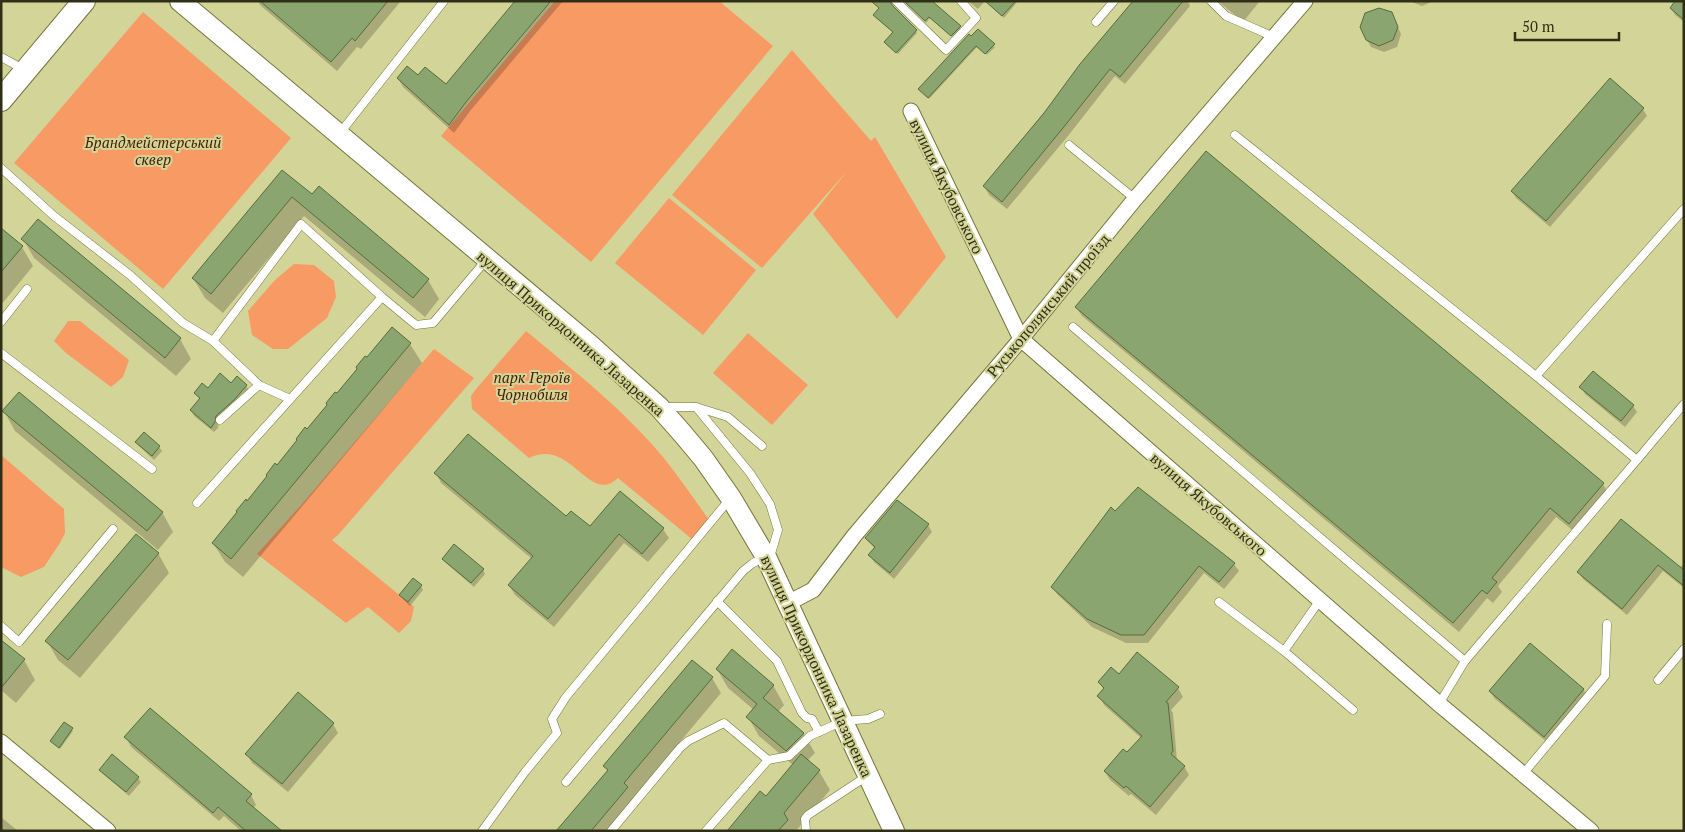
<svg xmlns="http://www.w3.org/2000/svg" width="1685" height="832" viewBox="0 0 1685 832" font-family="'PT Serif',serif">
	<rect width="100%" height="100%" fill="#d3d598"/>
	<!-- green -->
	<g fill="#f89a64">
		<polygon points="555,1 719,1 773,46 591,262 441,136"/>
		<polygon points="143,12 291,138 163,289 14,163"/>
		<polygon points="792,50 871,141 875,137 946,257 897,319 813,214 847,171 762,268 672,195"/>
		<polygon points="669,198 756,270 703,335 615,263"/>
		<polygon points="294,264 314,265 334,281 336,297 327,318 288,349 273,349 252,335 248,311 275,280"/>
		<polygon points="68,321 80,321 129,360 123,377 111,387 66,353 54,341"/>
		<path d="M526,331C568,366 612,400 649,441C671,465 690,493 709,520L693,540L618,478C589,506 571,437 529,458L472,409L471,396L476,389Z"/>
		<polygon points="748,333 808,385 772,425 713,373"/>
		<polygon points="434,349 474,378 338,535 332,540 414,607 411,621 399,633 368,607 346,623 257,554 303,503"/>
		<polygon points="1,455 64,509 65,533 60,543 44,567 21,577 1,567"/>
	</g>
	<!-- shadow -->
	<g fill="#0003">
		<polygon points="258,1 401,1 361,49 357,47 337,71 260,5"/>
		<polygon points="517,1 563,1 470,111 454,133 403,87 398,78 446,85"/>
		<polygon points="871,1 892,1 891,3 892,7 917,33 898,54 887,45 894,33 876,18 875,15 880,9"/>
		<polygon points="905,1 960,27 961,29 953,38 930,18 926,23"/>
		<polygon points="968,1 985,1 978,9"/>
		<polygon points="985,1 1018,1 1004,18"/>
		<polygon points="1135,1 1188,1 1190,6 1125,84 1115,76 1068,136 1007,209 989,195 984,186"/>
		<polygon points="1218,1 1260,1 1243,22"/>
		<polygon points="1409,1 1434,1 1422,6"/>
		<polygon points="1684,1 1684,22 1675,15 1671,8"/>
		<polygon points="1395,21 1401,34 1397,47 1384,52 1371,47 1367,40"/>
		<polygon points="969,35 995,47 987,55 978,46 929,99 921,91"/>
		<polygon points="1610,80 1643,109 1647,116 1550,227 1516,198 1512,191"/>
		<polygon points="282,172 312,196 428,280 439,299 425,317 304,216 223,313 205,298 193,278"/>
		<polygon points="1,236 22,247 33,266 1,305"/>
		<polygon points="23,239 180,339 191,359 176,376 34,258"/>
		<polygon points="1076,307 1603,484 1608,493 1575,532 1556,517 1498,586 1502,592 1493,603 1487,598 1459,632 1082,316"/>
		<polygon points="392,329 410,344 422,363 243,577 225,562 213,543"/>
		<polygon points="246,385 249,391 219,422 218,428 214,432 194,416 191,410 200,400 195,393 208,390"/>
		<polygon points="1581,387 1633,406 1637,412 1625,427 1585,394"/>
		<polygon points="4,411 162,512 173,532 158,550 15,431"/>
		<polygon points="136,442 159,447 162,451 154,460 139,446"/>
		<polygon points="436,473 566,518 590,528 663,529 669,538 648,562 624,543 554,627 515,595 509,585 532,559 441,483"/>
		<polygon points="1115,512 1234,564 1239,571 1224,589 1204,573 1148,643 1126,643 1092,627 1057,594 1053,587"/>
		<polygon points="1621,521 1680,568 1684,563 1684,588 1663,571 1627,615 1583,579 1579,573"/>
		<polygon points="928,525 932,532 894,579 874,562 870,555 875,549 866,538"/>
		<polygon points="158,553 169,573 80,678 58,660 47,641"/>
		<polygon points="443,559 483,569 485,574 474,587 446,563"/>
		<polygon points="421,586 423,590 410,606 403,599 401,595"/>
		<polygon points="1,641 24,660 35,680 16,703 1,690"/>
		<polygon points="1530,645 1584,690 1587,697 1548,743 1494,698 1490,691"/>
		<polygon points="692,662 712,678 721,693 633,798 636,803 612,831 558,831 608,771 604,766"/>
		<polygon points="717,669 773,685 784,705 778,712 804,734 815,753 807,761 819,771 830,790 796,831 728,831 766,797 793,765 759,736 748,717 754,710 728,688"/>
		<polygon points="1119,675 1178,688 1183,697 1171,710 1173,713 1177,761 1184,766 1189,775 1156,815 1131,794 1129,796 1110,780 1105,772 1128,754 1141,738 1104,705 1099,696 1104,690 1099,682"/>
		<polygon points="64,724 73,731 60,749 51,741"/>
		<polygon points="333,724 338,733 288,792 252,763 247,754"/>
		<polygon points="126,737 251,795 256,805 253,808 280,831 241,831 224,816 219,821 131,747"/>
		<polygon points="112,756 138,778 141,782 129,796 103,774 101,770"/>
		<polygon points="1,817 18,831 1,831"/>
	</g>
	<!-- building -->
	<g fill="#8aa570" stroke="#546d3a">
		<polygon points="260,1 388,1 355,41 352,38 331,62"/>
		<polygon points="515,1 551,1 466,102 449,125 397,78 407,66 418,75 425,67 446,84"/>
		<polygon points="871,1 890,1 892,5 917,30 896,53 884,42 893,32 873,15 879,8"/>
		<polygon points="904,1 932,1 961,26 951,36 929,17 925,21"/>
		<polygon points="985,1 1016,1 1002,16"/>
		<polygon points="1133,1 1183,1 1120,77 1110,69 1063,128 1002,202 983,186 1044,113 1080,64"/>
		<polygon points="1675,1 1684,1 1684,20 1670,8"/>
		<polygon points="1379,8 1392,12 1398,27 1393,40 1379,46 1366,40 1360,27 1365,13"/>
		<polygon points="978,29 995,44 985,54 976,46 928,98 918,89 969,34 971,36"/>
		<polygon points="1610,78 1644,108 1546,221 1511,191"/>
		<polygon points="1206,151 1604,483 1569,524 1550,508 1492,578 1497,582 1487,594 1482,590 1453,623 1075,307"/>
		<polygon points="282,170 312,194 319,186 429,279 413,298 292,197 211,294 192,278"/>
		<polygon points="38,219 181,338 165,358 21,239"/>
		<polygon points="1,228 23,246 1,272"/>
		<polygon points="392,327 411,343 231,559 212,543 237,512 236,511 246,499 247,501 267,476 266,475 275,463 277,465 297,440 296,439 305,427 307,429 327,405 326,403 335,392 337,393 357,369 356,367 365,356 367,357"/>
		<polygon points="1593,371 1634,405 1621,421 1579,387"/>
		<polygon points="220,373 231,383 237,376 247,385 234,400 216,416 215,422 211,428 190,410 200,398 194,393 202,383 208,388"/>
		<polygon points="19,392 163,512 147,531 2,411"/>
		<polygon points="144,432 160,446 152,456 135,442"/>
		<polygon points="468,434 566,516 571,511 590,526 620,491 664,528 642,554 619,534 548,619 508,585 533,556 434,473"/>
		<polygon points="1138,487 1235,563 1219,582 1199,566 1144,635 1121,635 1087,619 1051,587 1111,507 1115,511"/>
		<polygon points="897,500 929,524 890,573 868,555 875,547 865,538"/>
		<polygon points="1621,519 1684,570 1684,586 1658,565 1622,609 1577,572"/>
		<polygon points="136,534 159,553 68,660 45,641"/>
		<polygon points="454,544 484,569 471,583 442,559"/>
		<polygon points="413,578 422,585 408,602 399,595"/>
		<polygon points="1,640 25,659 1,688"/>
		<polygon points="1530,643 1584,689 1544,737 1489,691"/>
		<polygon points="732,649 774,685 763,698 804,733 786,751 746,717 757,704 716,669"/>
		<polygon points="1137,652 1179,687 1166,702 1168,703 1173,751 1171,754 1185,766 1150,807 1126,786 1124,788 1104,771 1123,749 1127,752 1142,736 1097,696 1104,688 1098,682 1111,667 1119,674"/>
		<polygon points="692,660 713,677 624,783 628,787 591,831 556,831 608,770 603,766"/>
		<polygon points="298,692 334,723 282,784 245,754"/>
		<polygon points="150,708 252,794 246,801 282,831 246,831 218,807 213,813 124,737"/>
		<polygon points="64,722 73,728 59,748 50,741"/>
		<polygon points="112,754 139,777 126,792 99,770"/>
		<polygon points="801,754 820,770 784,813 788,820 778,831 727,831 760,791 766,796"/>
	</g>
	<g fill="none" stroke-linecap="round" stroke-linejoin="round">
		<!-- service casing -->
		<g stroke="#74753b" stroke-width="9">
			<g id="service">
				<polyline points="896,1 946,50 976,18 961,1"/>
				<polyline points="1211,1 1226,16 1274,37"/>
				<polyline points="1096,22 1114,1"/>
				<polyline points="1,57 25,70"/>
				<polyline points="340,133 444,1"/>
				<polyline points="1235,135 1536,376 1637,460 1465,661 1439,704"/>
				<polyline points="1069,145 1135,199"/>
				<polyline points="1,168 54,216 130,275 183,323 213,341 259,385 290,399"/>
				<polyline points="1,322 27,289"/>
				<polyline points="1073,327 1465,661"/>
				<polyline points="213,341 301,224 382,297 416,325 433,323 487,259"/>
				<polyline points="1,353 152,469"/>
				<polyline points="1536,376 1684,209"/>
				<polyline points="664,407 696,407 728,417 762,446"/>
				<polyline points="696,407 750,473 770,504 778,530 770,557"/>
				<polyline points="220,420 259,385"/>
				<polyline points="1637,460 1684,404"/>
				<polyline points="197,503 382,297"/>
				<polyline points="1320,600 1284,651 1353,710"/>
				<polyline points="717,601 777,661 802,713 807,718 812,719 819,732"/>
				<polyline points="1219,602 1284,651"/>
				<polyline points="1,626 19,642 113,529"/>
				<polyline points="1658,680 1684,649"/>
				<polyline points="1523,774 1605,676 1607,624"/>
				<polyline points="566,782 743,571 753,563 766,557"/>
				<polyline points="482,831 525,772 557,733 552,719 566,697 729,500"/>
				<polyline points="611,831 680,748 688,741 724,723 768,760"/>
				<polyline points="706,831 768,760 789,756 810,736 843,721 868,719 880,714"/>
				<polyline points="806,831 805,819 808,815 867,776"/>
			</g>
		</g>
		<!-- minor casing -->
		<g stroke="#74753b" stroke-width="17">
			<g id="minor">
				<polyline points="911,111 1021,339 1439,704 1591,831"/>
				<polyline points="788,603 813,590 854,536 1021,339 1135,199 1305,1"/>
				<polyline points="1,742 108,831"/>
			</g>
		</g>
		<!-- tertiary casing -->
		<g stroke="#74753b" stroke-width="22">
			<polyline id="tertiary" points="180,1 590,345 659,407 682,433 703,458 731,498 766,557 894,831"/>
		</g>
		<!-- secondary casing -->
		<g stroke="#74753b" stroke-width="24">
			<polyline id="secondary" points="1,100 84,1"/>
		</g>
		<!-- service -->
		<use href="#service" stroke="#fff" stroke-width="8"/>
		<!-- minor -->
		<use href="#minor" stroke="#fff" stroke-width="15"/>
		<!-- tertiary -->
		<use href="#tertiary" stroke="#fff" stroke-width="20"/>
		<!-- secondary -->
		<use href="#secondary" stroke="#fff" stroke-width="22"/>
	</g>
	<g text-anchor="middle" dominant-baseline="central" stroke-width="4" stroke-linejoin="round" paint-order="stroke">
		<!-- park labels -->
		<g font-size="15" font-style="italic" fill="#471c00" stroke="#d3d598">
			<text x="153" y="142">Брандмейстерський<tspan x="153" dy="17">сквер</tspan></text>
			<text x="532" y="377">парк Героїв<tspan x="532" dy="17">Чорнобиля</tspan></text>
		</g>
		<!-- street labels -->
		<g font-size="15" fill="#2e2f16" stroke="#d3d598">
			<text transform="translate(947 186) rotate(64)">вулиця Якубовського</text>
			<text transform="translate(1048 305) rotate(-50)">Руськополянський проїзд</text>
			<text transform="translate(571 333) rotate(41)">вулиця Прикордонника Лазаренка</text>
			<text transform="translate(1209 504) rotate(41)">вулиця Якубовського</text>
			<text transform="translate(817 666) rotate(65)">вулиця Прикордонника Лазаренка</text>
		</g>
	</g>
	<!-- border -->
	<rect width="1685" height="832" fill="none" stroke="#2e2f16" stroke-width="5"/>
	<!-- scale -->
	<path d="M1515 32v8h104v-8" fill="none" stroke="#2e2f16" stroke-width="2.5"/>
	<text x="1522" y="32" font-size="15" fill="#2e2f16" stroke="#d3d598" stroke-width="4" paint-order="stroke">50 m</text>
</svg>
